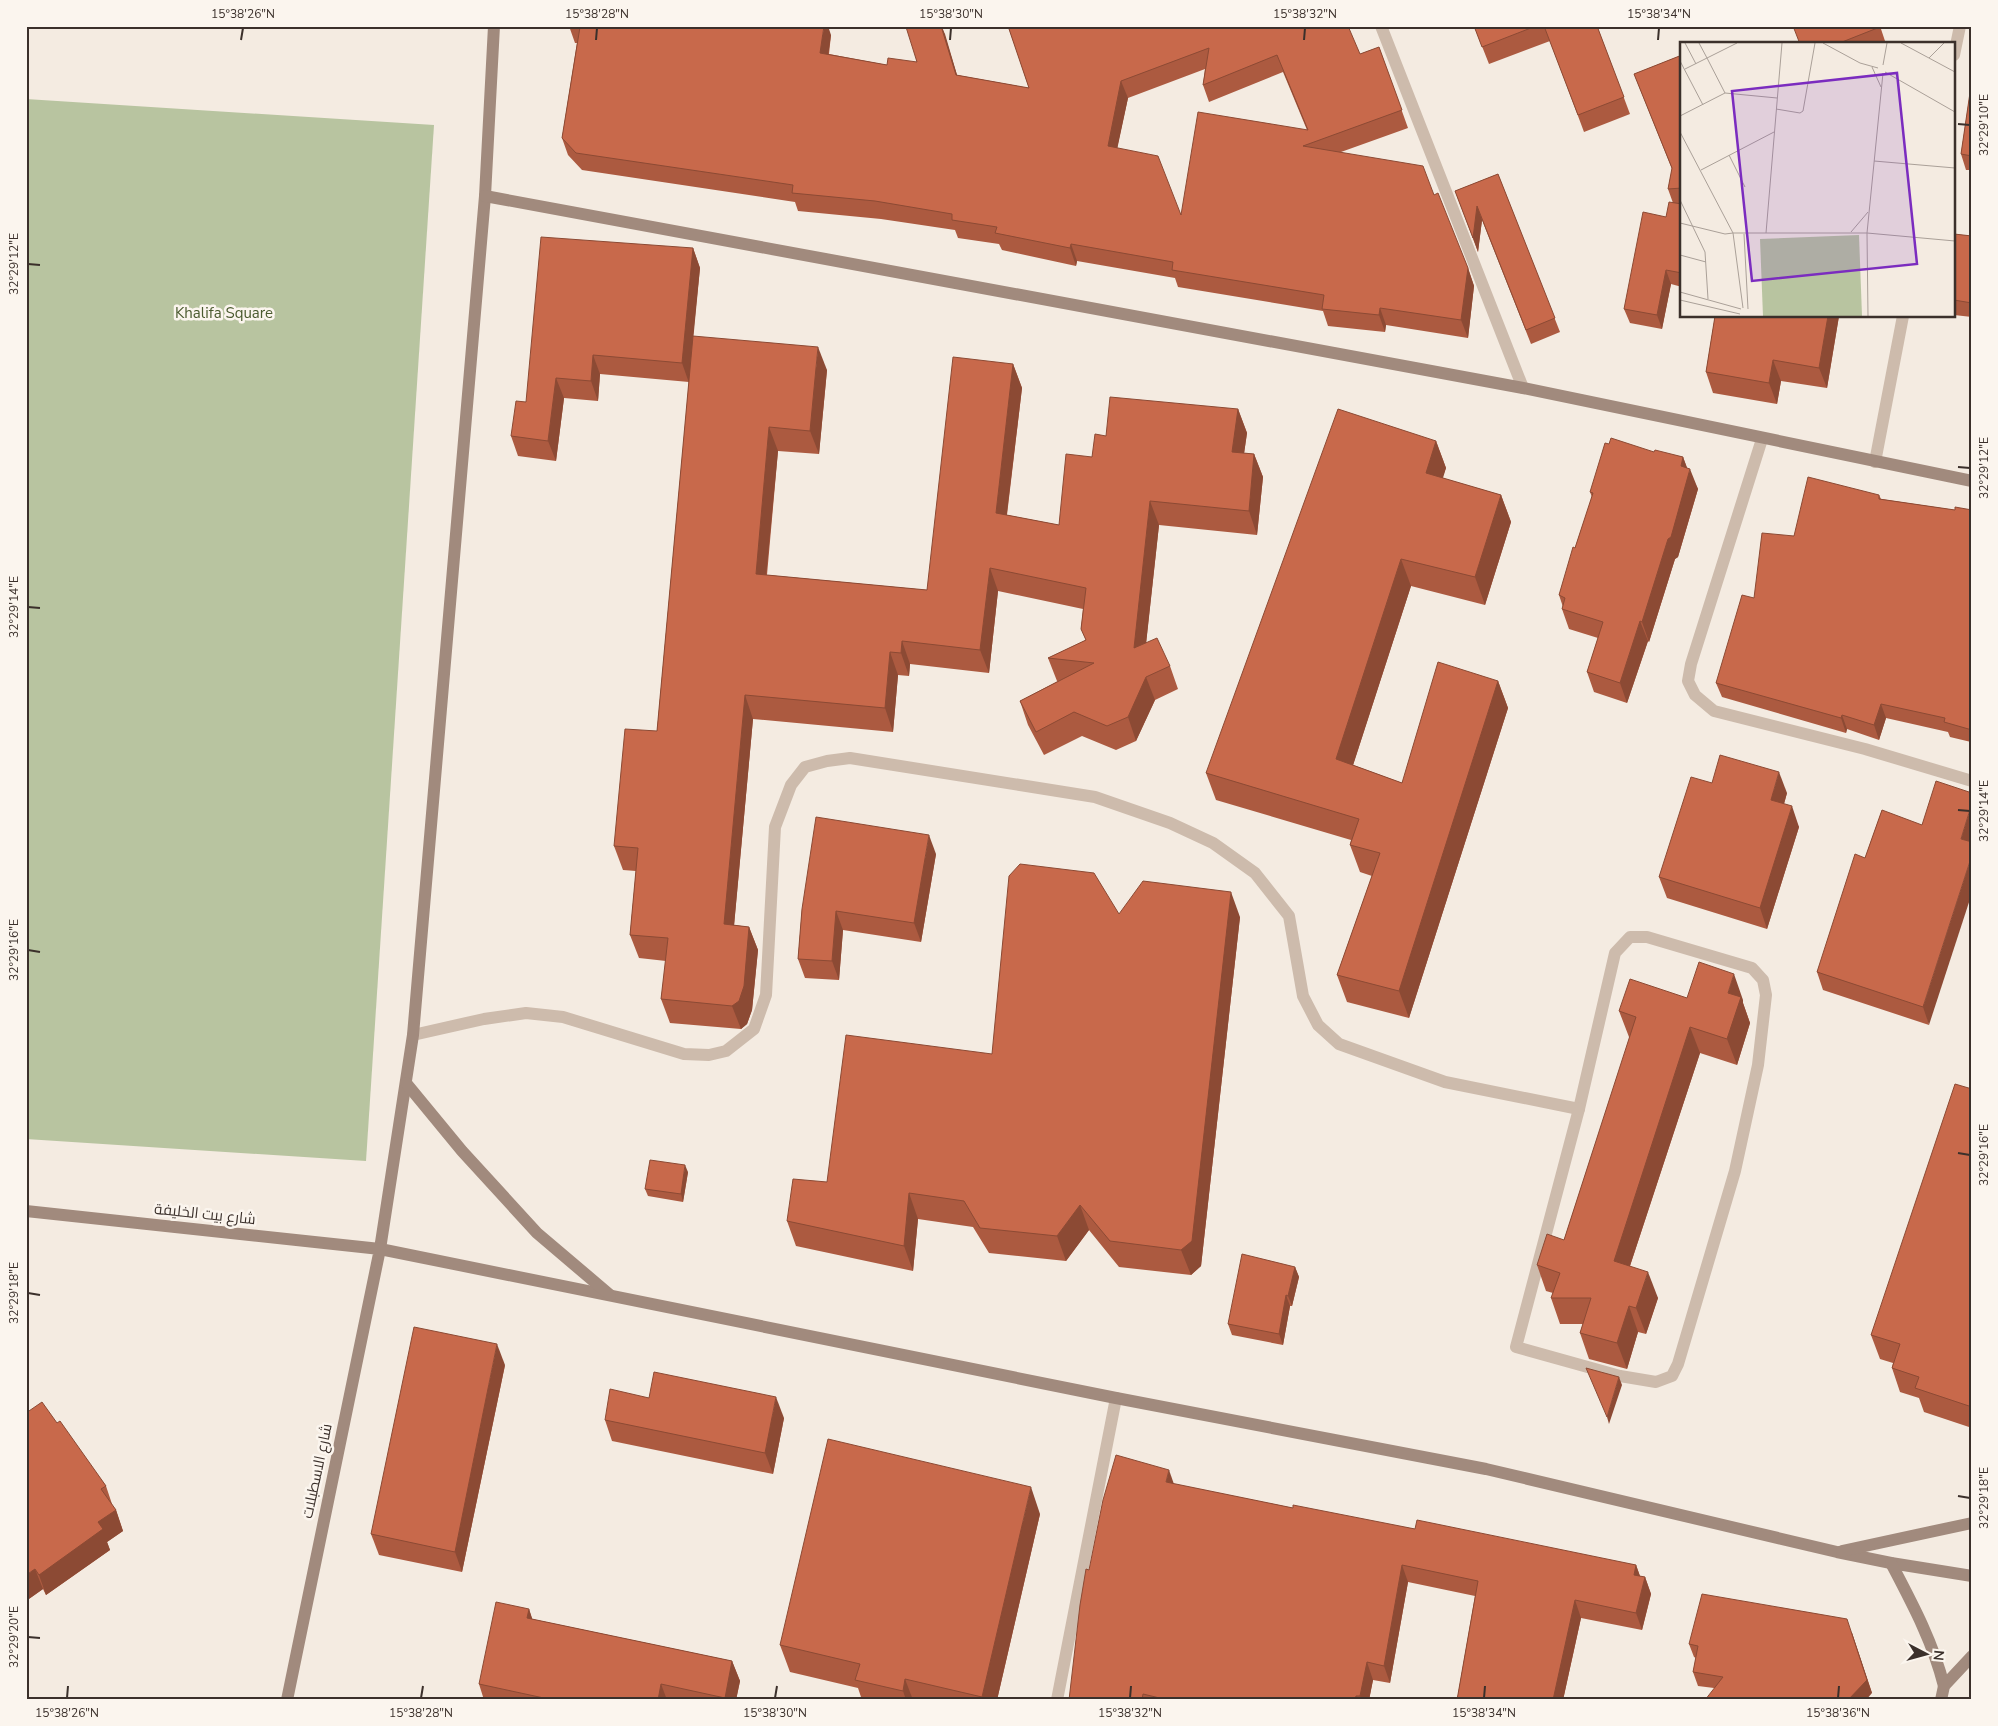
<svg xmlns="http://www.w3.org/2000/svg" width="1998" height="1726" viewBox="0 0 1998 1726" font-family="'Nunito Sans',Cairo,sans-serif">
	<rect width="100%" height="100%" fill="#f4ebe1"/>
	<!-- green -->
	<polygon fill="#b8c4a0" points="26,99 434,125 366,1161 26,1139"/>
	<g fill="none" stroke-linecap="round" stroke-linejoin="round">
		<!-- lane -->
		<g stroke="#cdbbac" stroke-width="12">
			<polygon points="1630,937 1647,937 1752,968 1763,980 1766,995 1758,1065 1735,1171 1678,1364 1672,1376 1656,1382 1620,1376 1516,1347 1579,1109 1615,953"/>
			<polyline points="413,1035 484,1019 526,1013 563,1017 684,1054 709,1055 726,1051 754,1029 766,995 775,827 791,785 805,767 827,761 850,758 1095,797 1170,823 1213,843 1255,873 1289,916 1303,996 1318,1025 1339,1044 1445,1082 1579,1109"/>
		</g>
		<!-- street -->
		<g stroke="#cdbbac" stroke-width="12">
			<polyline points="1381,26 1523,388"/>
			<polyline points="1954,55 1960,26"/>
			<polyline points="1762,439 1691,664 1688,681 1695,695 1714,711 1865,749 1972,781"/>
			<polyline points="1875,462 1903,316"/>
			<polyline points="1057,1700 1116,1398"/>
		</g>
		<!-- secondary -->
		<g stroke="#a18a7d" stroke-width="12">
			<polyline points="494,26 485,196 413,1035 380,1249 1116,1398 1486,1469 1837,1552 1891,1563 1972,1576"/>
			<polyline points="485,196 1523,388 1972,481"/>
			<polyline points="406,1083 462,1151 537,1233 610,1295"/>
			<polyline points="26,1211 380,1249 287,1700"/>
			<polyline points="1842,1551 1972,1523"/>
			<path d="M1891,1563C1912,1603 1933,1642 1944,1686"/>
			<polyline points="1941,1700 1944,1686 1972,1656"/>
		</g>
	</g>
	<!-- wall -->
	<g fill="#ac5a40" fill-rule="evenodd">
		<path d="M569,26L831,35L829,54L887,65L917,62L908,26H942L957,75L1029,88L1008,26L1360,54L1379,47L1408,128L1341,152L1434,195L1468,268L1474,286L1468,338L1386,325L1385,332L1328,326L1323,311L1178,287L1175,278L1077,261L1076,266L1002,250L999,244L958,238L955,230L881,219L798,211L795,202L582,170L568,155L562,138L577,43H575ZM1205,69L1203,85L1209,102L1283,72L1307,130L1181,215L1117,148L1128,98Z"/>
		<polygon points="1474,26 1597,26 1630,114 1584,132 1550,41 1489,64"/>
		<polygon points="1880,26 1886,44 1800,44"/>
		<polygon points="1682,55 1682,287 1671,284 1662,329 1630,323 1624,309 1673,203 1668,189 1672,169 1634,74"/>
		<polygon points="1972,79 1972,170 1966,170 1961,154"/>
		<polygon points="1498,174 1560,332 1531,344 1482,220 1478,252 1455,191"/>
		<polygon points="1954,234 1972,236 1972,317 1954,315"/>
		<polygon points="693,248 700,268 693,336 827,370 819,454 778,451 767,575 927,590 1013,364 1022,388 1007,515 1059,525 1092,457 1106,436 1238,409 1247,433 1244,453 1254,454 1263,477 1257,535 1159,525 1146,643 1170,666 1178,689 1155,700 1136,741 1116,750 1082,736 1044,755 1028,725 1020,701 1058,681 1057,681 1048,658 1086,640 1081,629 1083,609 998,591 989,673 910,664 909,676 898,675 893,732 753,719 734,925 749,927 758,950 752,1010 747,1024 741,1029 670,1023 661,999 666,961 639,958 630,935 636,871 623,870 614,846 657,731 689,382 600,374 598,401 564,398 556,461 518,456 511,436 526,402"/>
		<polygon points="1715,316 1839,316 1827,388 1781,381 1777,404 1713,393 1706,372"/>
		<polygon points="1436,441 1446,468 1442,478 1501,495 1511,522 1485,605 1411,586 1353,765 1402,783 1498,681 1508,708 1409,1018 1347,1002 1337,975 1372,876 1360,872 1350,845 1351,840 1216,800 1206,773"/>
		<polygon points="1654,452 1683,457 1687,468 1698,489 1678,557 1675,559 1649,642 1648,641 1627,703 1594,692 1587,672 1598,638 1569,629 1562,609 1563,607 1559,595 1575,548 1592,497 1590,492"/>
		<polygon points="1879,495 1881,499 1955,510 1972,510 1972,753 1970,747 1971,742 1950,737 1948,732 1886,718 1879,740 1847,729 1846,733 1722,697 1716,683 1754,598 1794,536"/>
		<polygon points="1712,783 1787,793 1784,804 1799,827 1767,929 1667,898 1659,877"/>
		<polygon points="1882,810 1929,1025 1823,990 1817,972 1865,858"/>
		<polygon points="936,854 921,942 843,930 839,980 805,978 798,959 802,909"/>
		<polygon points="1119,914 1240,917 1201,1266 1191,1275 1119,1267 1089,1230 1066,1261 989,1253 973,1227 918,1219 913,1271 796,1246 787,1221 992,1054"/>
		<polygon points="1687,998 1743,1000 1743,1003 1750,1023 1737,1065 1700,1053 1630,1266 1658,1298 1646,1334 1638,1332 1627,1369 1589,1359 1580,1333 1583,1324 1560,1324 1551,1298 1553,1293 1546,1291 1537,1265 1564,1240 1630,1038 1629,1037 1619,1011"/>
		<polygon points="1972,1089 1972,1428 1924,1412 1919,1398 1900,1392 1892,1368 1893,1363 1880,1359 1871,1335"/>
		<polygon points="688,1172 683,1202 648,1196 645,1189"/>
		<polygon points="1295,1267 1299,1277 1292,1306 1290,1306 1283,1345 1232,1335 1228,1324"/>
		<polygon points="505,1365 462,1572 379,1555 371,1534"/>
		<polygon points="649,1398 784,1418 773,1474 612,1441 605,1420"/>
		<polygon points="57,1423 106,1486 113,1507 116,1510 123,1531 107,1542 110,1550 46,1595 43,1589 26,1601"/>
		<polygon points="1174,1484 1293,1508 1415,1529 1636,1565 1640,1576 1645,1577 1651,1594 1642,1630 1581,1618 1563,1700 1457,1700 1475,1596 1408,1582 1390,1683 1373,1680 1369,1700 1069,1700 1089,1570"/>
		<polygon points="1040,1514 997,1700 862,1700 858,1688 790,1672 780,1645"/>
		<polygon points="529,1609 532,1619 732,1661 740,1681 736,1700 484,1700 479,1684"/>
		<polygon points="1852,1633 1872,1693 1714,1688 1698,1686 1693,1672 1696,1658 1694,1657 1689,1644"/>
	</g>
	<!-- shaded-wall -->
	<g fill="#8c4a34">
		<polygon points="824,26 828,26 831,35 826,70 820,53"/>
		<polygon points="941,26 945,34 962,92 956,75"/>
		<polygon points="1121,81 1128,98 1114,164 1108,146"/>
		<polygon points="1477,206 1482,220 1478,252 1473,238"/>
		<polygon points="1071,244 1077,261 1076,266 1070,248"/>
		<polygon points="693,248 700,268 689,383 682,363"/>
		<polygon points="1468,268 1474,286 1468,338 1461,320"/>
		<polygon points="1666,270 1671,284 1662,329 1657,315"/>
		<polygon points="1380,308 1386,325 1385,332 1379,315"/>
		<polygon points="1828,316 1839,316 1827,388 1819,368"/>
		<polygon points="818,347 827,370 819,454 810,431"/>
		<polygon points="593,355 600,374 598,401 591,381"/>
		<polygon points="1773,360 1781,381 1777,404 1769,383"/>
		<polygon points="1013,364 1022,388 1004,537 996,513"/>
		<polygon points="556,378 564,398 556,461 548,441"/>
		<polygon points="1238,409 1247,433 1241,475 1232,452"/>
		<polygon points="769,427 778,451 764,598 756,574"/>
		<polygon points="1436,441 1446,468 1436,501 1426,473"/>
		<polygon points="1254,454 1263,477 1257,535 1249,511"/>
		<polygon points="1683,457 1689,473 1690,469 1698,489 1678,557 1675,559 1649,642 1642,622 1668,539 1681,466"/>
		<polygon points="1501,495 1511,522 1485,605 1475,577"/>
		<polygon points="1150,501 1159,525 1143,672 1134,648"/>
		<polygon points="1401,559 1411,586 1346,787 1336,759"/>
		<polygon points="990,568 998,591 989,673 980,650"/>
		<polygon points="1640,621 1648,641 1627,703 1620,683"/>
		<polygon points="902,641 910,664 909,676 901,653"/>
		<polygon points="890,652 898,675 893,732 885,708"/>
		<polygon points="1146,677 1155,700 1136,741 1128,717"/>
		<polygon points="1498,681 1508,708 1409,1018 1399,991"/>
		<polygon points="745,695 753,719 732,948 724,924"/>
		<polygon points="1881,704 1886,718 1879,740 1874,725"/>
		<polygon points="1842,715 1847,729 1846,733 1841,718"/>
		<polygon points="1779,772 1787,793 1779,821 1771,800"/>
		<polygon points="1972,803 1972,843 1961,839"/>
		<polygon points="1792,806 1799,827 1767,929 1760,908"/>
		<polygon points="929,835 936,854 921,942 914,923"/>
		<polygon points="1972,855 1972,893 1929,1025 1923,1007"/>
		<polygon points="1231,892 1240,917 1201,1266 1191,1275 1181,1250"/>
		<polygon points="836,911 843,930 839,980 832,961"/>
		<polygon points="749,927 758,950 752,1010 747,1024 741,1029 732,1006"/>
		<polygon points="1734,974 1743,1000 1743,1003 1750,1023 1737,1065 1727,1039 1728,993"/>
		<polygon points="1690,1027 1700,1053 1623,1287 1614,1261"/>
		<polygon points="685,1165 688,1172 683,1202 681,1194"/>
		<polygon points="909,1193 918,1219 913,1271 904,1246"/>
		<polygon points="1080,1205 1089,1230 1066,1261 1057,1236"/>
		<polygon points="1295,1267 1299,1277 1292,1306 1288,1296"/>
		<polygon points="1648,1272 1658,1298 1646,1334 1636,1308"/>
		<polygon points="1286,1295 1290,1306 1283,1345 1279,1334"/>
		<polygon points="1629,1306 1638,1332 1627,1369 1617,1343"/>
		<polygon points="497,1344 505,1365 462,1572 455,1552"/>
		<polygon points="1619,1377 1622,1385 1609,1424 1607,1417"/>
		<polygon points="776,1397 784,1418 773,1474 765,1453"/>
		<polygon points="1169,1470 1175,1487 1166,1482"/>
		<polygon points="1031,1487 1040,1514 997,1700 983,1700 982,1697"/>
		<polygon points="116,1510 123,1531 107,1542 110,1550 46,1595 39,1575 98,1522"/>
		<polygon points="1402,1565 1408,1582 1390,1683 1384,1666"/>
		<polygon points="1636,1565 1642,1582 1634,1575"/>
		<polygon points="35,1569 43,1589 26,1601 26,1575"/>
		<polygon points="1645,1577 1651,1594 1642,1630 1636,1613"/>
		<polygon points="1575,1600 1581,1618 1563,1700 1553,1700"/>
		<polygon points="529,1609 536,1630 527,1618"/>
		<polygon points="1852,1633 1872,1693 1866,1700 1848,1700"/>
		<polygon points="732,1661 740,1681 736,1700 725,1700 725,1698"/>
		<polygon points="1367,1662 1373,1680 1369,1700 1361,1700 1360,1696"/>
		<polygon points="905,1679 913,1700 906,1700 903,1691"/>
		<polygon points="661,1684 667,1700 658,1700"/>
	</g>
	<!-- building -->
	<g fill="#c8694b" stroke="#8c4a34" fill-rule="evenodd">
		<path d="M572,26H824L820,53L887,65L888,58L917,62L906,27L941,26L956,75L1029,88L1008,26H1348L1360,54L1379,47L1402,110L1303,146L1423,166L1434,195L1438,193L1468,268L1461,320L1380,308L1379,315L1322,309L1324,295L1172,270L1173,262L1071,244L1070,248L995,233L997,227L952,220V214L875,201L792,193L793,185L576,153L562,138L580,27ZM1209,48L1203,85L1277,55L1308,130L1198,112L1181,215L1158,156L1108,146L1121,81Z"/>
		<polygon points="1474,26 1536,26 1482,47"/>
		<polygon points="1544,26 1597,26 1624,97 1578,115"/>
		<polygon points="1793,26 1880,26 1880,27 1837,44 1800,44"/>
		<polygon points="1682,55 1682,188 1668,189 1672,168 1634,74"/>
		<polygon points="1972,79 1972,156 1961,154"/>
		<polygon points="1498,174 1555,318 1526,330 1477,206 1473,238 1455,191"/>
		<polygon points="1669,202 1682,204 1682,273 1666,270 1657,315 1624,309 1643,212 1666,217"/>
		<polygon points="1954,234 1972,236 1972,303 1954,300"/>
		<polygon points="541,237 693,248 682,363 593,355 591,381 556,378 548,441 511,436 516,401 526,402"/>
		<polygon points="1715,316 1828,316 1819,368 1773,360 1769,383 1706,372"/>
		<polygon points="693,336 818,347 810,431 769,427 756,574 927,590 953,357 1013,364 996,513 1059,525 1066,454 1092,457 1095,434 1106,436 1110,397 1238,409 1232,452 1254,454 1249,511 1150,501 1134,648 1157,638 1170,666 1146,677 1128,717 1107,726 1074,712 1036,732 1020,701 1094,663 1048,658 1086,640 1081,629 1086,588 990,568 980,650 902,641 901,653 890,652 885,708 745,695 724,924 749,927 744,986 739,1001 732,1006 661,999 668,938 630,935 638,848 614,846 625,729 657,731"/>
		<polygon points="1338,409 1436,441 1426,473 1501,495 1475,577 1401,559 1336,759 1402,783 1438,662 1498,681 1399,991 1337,975 1380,853 1350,845 1359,819 1206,773"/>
		<polygon points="1611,438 1654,452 1655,450 1683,457 1681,466 1690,469 1671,537 1668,539 1642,622 1640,621 1620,683 1587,672 1603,622 1562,609 1565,598 1559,595 1573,547 1575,548 1593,493 1590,492 1605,443 1609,444"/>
		<polygon points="1808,477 1879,495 1879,499 1955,510 1955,507 1972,510 1972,730 1944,722 1945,718 1881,704 1874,725 1842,715 1841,718 1716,683 1742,595 1754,598 1762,533 1794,536"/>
		<polygon points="1972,738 1972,748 1970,747"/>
		<polygon points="1720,755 1779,772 1771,800 1792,806 1760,908 1659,877 1691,777 1712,783"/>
		<polygon points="1936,781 1972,793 1972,803 1961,839 1972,842 1972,855 1923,1007 1817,972 1855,854 1865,858 1882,810 1922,825"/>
		<polygon points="816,817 929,835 914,923 836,911 832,961 798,959 802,909"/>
		<polygon points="1020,864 1094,873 1119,914 1143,881 1231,892 1192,1241 1181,1250 1110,1241 1080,1205 1057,1236 980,1228 964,1201 909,1193 904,1246 787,1221 793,1179 827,1182 846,1035 992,1054 1009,876"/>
		<polygon points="1699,962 1734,974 1728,993 1741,997 1727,1039 1690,1027 1614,1261 1648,1272 1636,1308 1629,1306 1617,1343 1580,1333 1591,1298 1551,1298 1560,1273 1537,1265 1547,1234 1564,1240 1636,1017 1619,1011 1630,979 1687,998"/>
		<polygon points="1955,1084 1972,1089 1972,1407 1915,1388 1919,1377 1892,1368 1900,1344 1871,1335"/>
		<polygon points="650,1160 685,1165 681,1194 645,1189"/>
		<polygon points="1242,1254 1295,1267 1288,1296 1286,1295 1279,1334 1228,1324"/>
		<polygon points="414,1327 497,1344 455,1552 371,1534"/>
		<polygon points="1586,1368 1619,1377 1607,1417"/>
		<polygon points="654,1372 776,1397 765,1453 605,1420 610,1389 649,1398"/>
		<polygon points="42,1402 57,1423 60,1421 106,1486 101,1489 116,1510 98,1522 103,1529 39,1575 35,1569 26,1575 26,1413"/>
		<polygon points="828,1439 1031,1487 982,1697 905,1679 903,1691 855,1680 860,1664 780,1645"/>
		<polygon points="1116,1455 1169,1470 1166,1482 1293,1508 1293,1505 1415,1529 1417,1520 1636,1565 1634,1575 1645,1577 1636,1613 1575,1600 1553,1700 1457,1700 1478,1581 1402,1565 1384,1666 1367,1662 1360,1696 1356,1696 1355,1700 1168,1700 1143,1694 1142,1700 1069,1700 1080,1605 1086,1569 1089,1570 1103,1500"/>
		<polygon points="1702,1594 1847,1619 1867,1680 1848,1700 1705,1700 1723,1677 1693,1672 1698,1646 1689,1644"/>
		<polygon points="496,1602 529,1609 527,1618 732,1661 725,1698 661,1684 658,1700 553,1700 479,1684"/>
	</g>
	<!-- ticks -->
	<path fill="none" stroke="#3b302b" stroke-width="2" d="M241,40L243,28M596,40L597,28M950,40L951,28M1304,40L1305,28M1658,40L1659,28M1958,124L1970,125M28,264L40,265M1958,467L1970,468M28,607L40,608M1958,810L1970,811M28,950L40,952M1958,1153L1970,1155M28,1293L40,1295M1958,1496L1970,1498M28,1637L40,1638M67,1698L68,1686M421,1698L423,1686M775,1698L777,1686M1130,1698L1131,1686M1484,1698L1485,1686M1838,1698L1839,1686"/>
	<g text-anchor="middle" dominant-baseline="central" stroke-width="5" stroke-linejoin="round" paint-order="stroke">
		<!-- park labels -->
		<g font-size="15" fill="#4a5a2e" stroke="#fbf5ee">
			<text x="224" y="313">Khalifa Square</text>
		</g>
		<!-- street labels -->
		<g font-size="15" fill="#3b302b" stroke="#fbf5ee">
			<text transform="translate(205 1214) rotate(6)">شارع بيت الخليفة</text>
			<text transform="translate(317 1471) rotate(-78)">شارع الاسطبلات</text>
		</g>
	</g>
	<!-- overview -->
	<g transform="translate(1680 42)">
		<rect width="275" height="275" fill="#f4ebe1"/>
		<path d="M179,193L182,274H83L80,197Z" fill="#b8c4a0"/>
		<path fill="none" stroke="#aaa098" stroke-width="1" d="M5,1L16,22M57,1L27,16L45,51L97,56M143,1L180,21L198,26M221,1L275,30M249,16L264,1M0,19L23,63M203,23L207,1M192,25L201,45M5,27L27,16L19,1M205,30L275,70M96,67L120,71L123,69L135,1M0,74L45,51M0,90L53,191L45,192L0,181M49,113L65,145M194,119L275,126M21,128L94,90M0,158L25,210L28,257M171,190L188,170M86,191L102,1M64,192L68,267M0,213L26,220M0,250L61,267M0,258L60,272M63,266L53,191H187L203,31M188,274L187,191L275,199"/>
		<path fill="#7b2cbf" fill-opacity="0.15" stroke="#7b2cbf" stroke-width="2.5" d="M217,31L237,222L72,239L52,49Z"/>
		<rect width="275" height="275" fill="none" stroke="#3b302b" stroke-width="2.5"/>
	</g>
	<!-- border -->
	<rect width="1998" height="1726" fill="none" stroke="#fbf5ee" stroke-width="55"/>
	<!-- north arrow -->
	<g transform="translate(1926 1654) rotate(96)" stroke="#fbf5ee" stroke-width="4" paint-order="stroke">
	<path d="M0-4L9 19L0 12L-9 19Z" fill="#3b302b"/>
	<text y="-8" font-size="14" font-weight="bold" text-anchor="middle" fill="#3b302b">N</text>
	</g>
	<rect x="28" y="28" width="1942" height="1670" fill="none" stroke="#3b302b" stroke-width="2"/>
	<g font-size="12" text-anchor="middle" fill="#3b302b">
		<text x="243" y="18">15°38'26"N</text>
		<text x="597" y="18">15°38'28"N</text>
		<text x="951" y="18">15°38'30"N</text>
		<text x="1305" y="18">15°38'32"N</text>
		<text x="1659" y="18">15°38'34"N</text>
		<text transform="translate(1984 125) rotate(-90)" y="4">32°29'10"E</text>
		<text transform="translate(14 264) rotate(-90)" y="4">32°29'12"E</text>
		<text transform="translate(1984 468) rotate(-90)" y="4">32°29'12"E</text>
		<text transform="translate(14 607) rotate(-90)" y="4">32°29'14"E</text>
		<text transform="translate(1984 811) rotate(-90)" y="4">32°29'14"E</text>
		<text transform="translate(14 950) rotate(-90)" y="4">32°29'16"E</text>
		<text transform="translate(1984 1155) rotate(-90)" y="4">32°29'16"E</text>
		<text transform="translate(14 1293) rotate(-90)" y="4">32°29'18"E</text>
		<text transform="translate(1984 1498) rotate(-90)" y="4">32°29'18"E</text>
		<text transform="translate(14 1637) rotate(-90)" y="4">32°29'20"E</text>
		<text x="67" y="1717">15°38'26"N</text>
		<text x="421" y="1717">15°38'28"N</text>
		<text x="775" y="1717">15°38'30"N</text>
		<text x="1130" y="1717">15°38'32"N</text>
		<text x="1484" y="1717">15°38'34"N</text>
		<text x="1838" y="1717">15°38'36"N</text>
	</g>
</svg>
